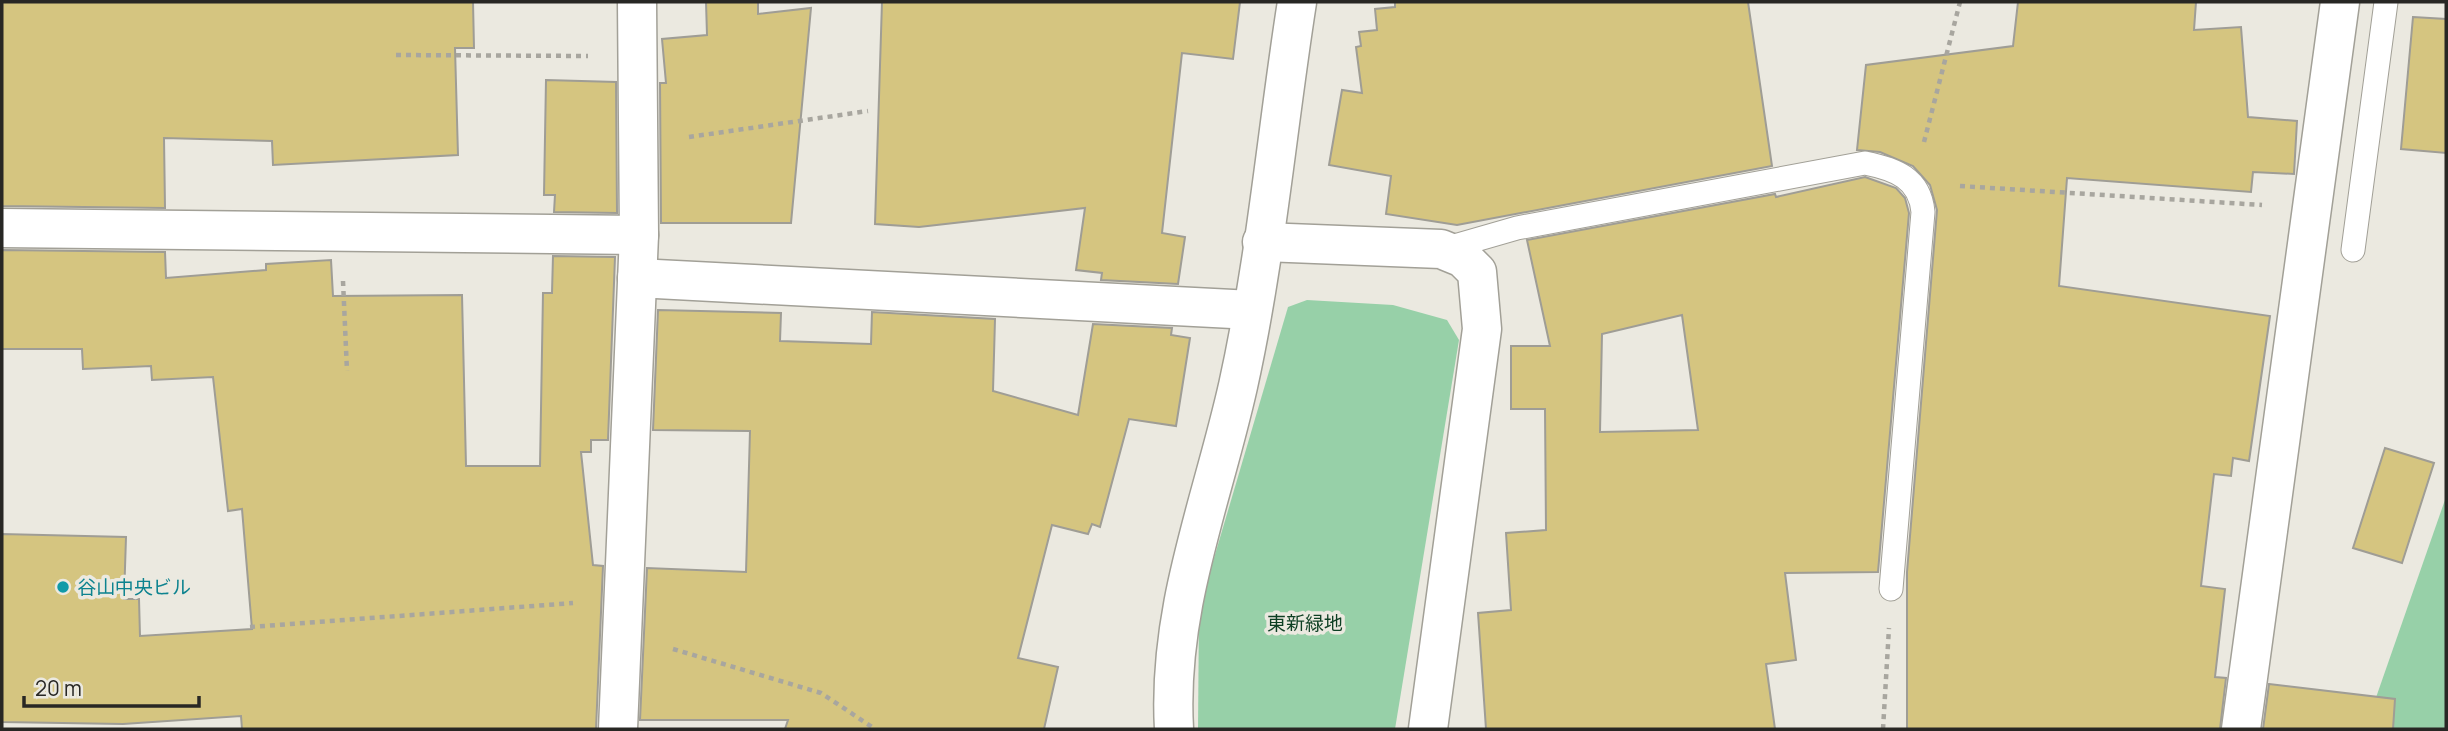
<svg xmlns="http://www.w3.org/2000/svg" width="2448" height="731" viewBox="0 0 2448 731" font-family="Manrope,'Noto Sans JP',sans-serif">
	<rect width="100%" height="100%" fill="#ebe9e0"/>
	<!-- green -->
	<g fill="#97d0a8">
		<polygon points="1307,300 1393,305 1447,320 1459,340 1395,729 1198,729 1199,609 1288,307"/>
		<polygon points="2446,497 2446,729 2365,729"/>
	</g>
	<!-- building -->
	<g fill="#d5c580" stroke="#9f9d95" stroke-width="2" fill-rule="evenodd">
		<polygon points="2,2 473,2 474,48 455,48 458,155 273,165 272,141 164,138 165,208 2,206"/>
		<polygon points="706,2 758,2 758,14 811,8 791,223 661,223 660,83 666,83 662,39 707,35"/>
		<polygon points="882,2 1240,2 1233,59 1182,53 1162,233 1185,237 1178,284 1101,280 1102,273 1076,270 1085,208 919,227 875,224"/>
		<polygon points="1395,2 1748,2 1772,166 1457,225 1386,214 1391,176 1329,165 1342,90 1362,93 1356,47 1361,46 1359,32 1377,30 1375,9 1395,7"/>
		<polygon points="2018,2 2196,2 2194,30 2241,27 2248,117 2297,121 2294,174 2253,172 2251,192 2067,178 2059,286 2270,316 2249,461 2233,458 2231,476 2214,474 2201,586 2225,589 2215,677 2226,678 2220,729 1907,729 1907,572 1937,210 1930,185 1913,166 1880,152 1857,150 1866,65 2013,46"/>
		<polygon points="2413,17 2446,19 2446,153 2401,149"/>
		<polygon points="546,80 616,82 617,213 554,212 555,195 544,195"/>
		<path d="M1865,177L1896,188L1905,198L1909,213L1878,572L1785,573L1796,660L1766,664L1775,729H1486L1478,613L1511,610L1506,533L1546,530L1545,409H1511V346H1550L1527,240L1775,194L1776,197ZM1682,315L1698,430L1600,432L1602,334Z"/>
		<polygon points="2,250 165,252 166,278 266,270 266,264 331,260 333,296 462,295 466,466 540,466 543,293 552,293 553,256 615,257 608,440 591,440 591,452 581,452 593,565 603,566 596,729 242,729 241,716 123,724 2,722 2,534 126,537 124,599 139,599 140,636 252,629 242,509 228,511 213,377 152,380 151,366 83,369 82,349 2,349"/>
		<polygon points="658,310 781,313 780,341 871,344 872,312 995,319 993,391 1078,415 1093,324 1172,328 1171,335 1190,338 1176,426 1129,419 1100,527 1092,524 1088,534 1052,525 1018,658 1058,667 1044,729 785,729 788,720 640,720 647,568 746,572 750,431 653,430"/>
		<polygon points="2385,448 2434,463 2402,563 2353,548"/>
		<polygon points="2269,684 2395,699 2393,729 2263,729"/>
	</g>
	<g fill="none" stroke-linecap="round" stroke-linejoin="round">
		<!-- service casing -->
		<g stroke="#a2a097" stroke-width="25">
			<g id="service">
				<path d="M1444,249L1517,228L1865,163C1895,169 1920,178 1923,212L1891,589"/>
				<polyline points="2353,250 2386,2"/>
			</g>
		</g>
		<!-- minor casing -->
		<g stroke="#a2a097" stroke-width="41">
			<g id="minor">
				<polyline points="2,228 639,235"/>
				<polyline points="1262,242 1441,249 1463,258 1477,272 1482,329 1428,729"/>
				<polyline points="637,278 1252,310"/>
				<polyline points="618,729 639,235 637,2"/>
				<polyline points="2241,729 2340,2"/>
			</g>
		</g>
		<!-- tertiary casing -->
		<g stroke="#a2a097" stroke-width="41">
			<path id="tertiary" d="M1174,729C1167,608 1212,502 1238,386C1266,260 1277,129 1297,2"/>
		</g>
		<!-- path -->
		<g stroke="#a8a69f" stroke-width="4.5" stroke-dasharray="5 5" stroke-linecap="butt">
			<polyline points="396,55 588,56"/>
			<polyline points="689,137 868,111"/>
			<polyline points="1924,142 1960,2"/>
			<polyline points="1960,186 2262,205"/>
			<polyline points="343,281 347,371"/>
			<polyline points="250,627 573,603"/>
			<polyline points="673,649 821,693 875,729"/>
			<polyline points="1883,729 1889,628"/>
		</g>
		<!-- service -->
		<use href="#service" stroke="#fff" stroke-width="23"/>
		<!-- minor -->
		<use href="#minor" stroke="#fff" stroke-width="38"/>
		<!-- tertiary -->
		<use href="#tertiary" stroke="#fff" stroke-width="38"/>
	</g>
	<!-- markers -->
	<circle fill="#0f9aa8" stroke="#ebe9e0" stroke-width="2.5" cx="63" cy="587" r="7"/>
	<g text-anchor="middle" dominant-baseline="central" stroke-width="7" stroke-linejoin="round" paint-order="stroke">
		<!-- culture labels -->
		<g font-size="19" fill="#0d838f" stroke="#ebe9e0" text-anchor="start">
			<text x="77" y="587">谷山中央ビル</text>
		</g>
		<!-- park labels -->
		<g font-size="19" fill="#0d3f23" stroke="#ebe9e0">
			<text x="1305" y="623">東新緑地</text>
		</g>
	</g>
	<!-- border -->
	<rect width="2448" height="731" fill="none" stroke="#282724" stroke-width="7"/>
	<!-- scale -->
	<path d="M24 696v10h175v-10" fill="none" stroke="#282724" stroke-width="3.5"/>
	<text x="35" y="696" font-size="21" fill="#282724" stroke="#ebe9e0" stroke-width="5" paint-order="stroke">20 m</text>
</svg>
